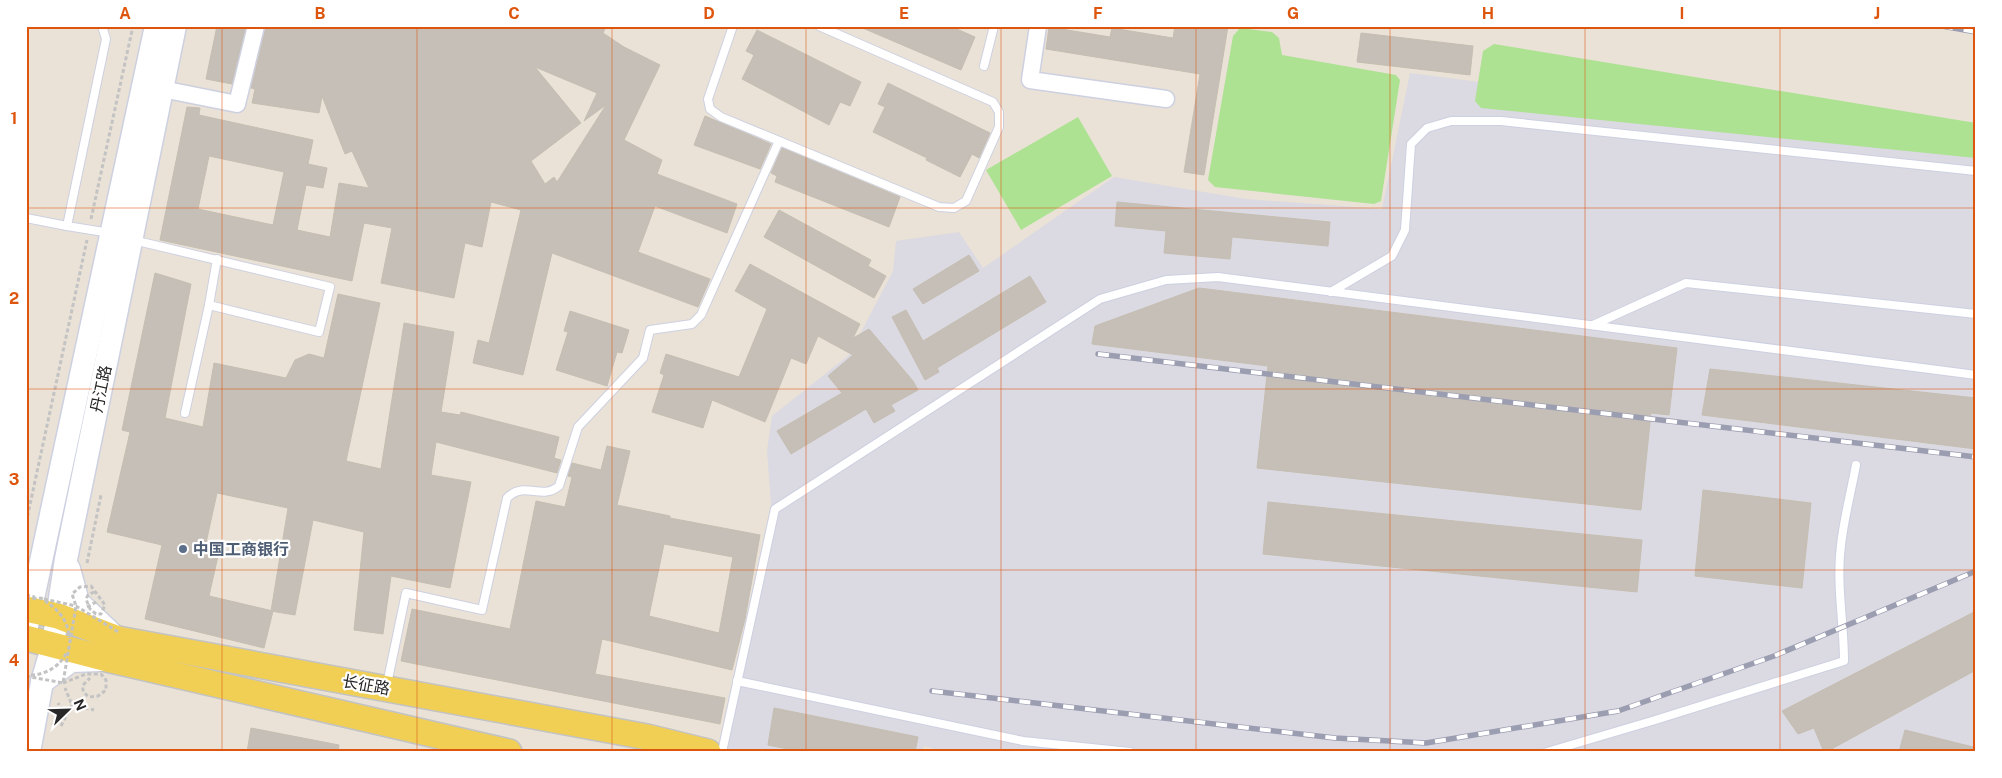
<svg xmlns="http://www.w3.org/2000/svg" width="2002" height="778" viewBox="0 0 2002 778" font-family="'Public Sans','Noto Sans SC',sans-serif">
	<rect width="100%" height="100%" fill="#eae2d7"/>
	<!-- industrial -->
	<polygon fill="#dbd9e2" points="1410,73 1976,146 1976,752 945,752 924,746 922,752 717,752 771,505 767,451 772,416 849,355 893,271 896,241 959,232 983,268 1114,177 1246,199 1382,209"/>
	<!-- green -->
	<g fill="#ace292">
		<polygon points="1240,28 1272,32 1279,38 1282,55 1396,75 1400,80 1381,201 1374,204 1215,187 1208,180 1233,36"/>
		<polygon points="1494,44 1976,123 1976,158 1481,108 1475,101 1483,51"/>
		<polygon points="1078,117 1112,176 1021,230 986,170"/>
	</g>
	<!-- building -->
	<g fill="#c5bfb7" stroke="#c5beb1" fill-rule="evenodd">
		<polygon points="217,26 246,26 232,84 206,79"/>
		<path d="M266,26H606L603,33L624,47L660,65L624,140L662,160L657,174L737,204L727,233L655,206L638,252L710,279L698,307L552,253L523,375L473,363L478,340L489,343L521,210L491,202L482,247L465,243L454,298L381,283L392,228L364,223L352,281L160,240L187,107L200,108L199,115L313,140L308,164L327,168L323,188L306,185L297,230L330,237L339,183L369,188L352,151L345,154L322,96L319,113L252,103L255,89L251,88ZM535,67L597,93L584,121L606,105L557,182L554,177L545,184L531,161L581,123ZM209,156L284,172L273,225L198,209Z"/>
		<polygon points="858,26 950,26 975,37 961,70"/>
		<polygon points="1175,26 1228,26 1204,175 1184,172 1200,74 1046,49 1049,27 1110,37 1112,28 1173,38"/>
		<polygon points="757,30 861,82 850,106 840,102 829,125 742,79 754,55 746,51"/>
		<polygon points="1361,33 1473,46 1470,75 1357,62"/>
		<polygon points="888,83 990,133 979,158 972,154 960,177 926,160 927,158 873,132 885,107 878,104"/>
		<polygon points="705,116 771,144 760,169 694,145"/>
		<polygon points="782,148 900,197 889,227 775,182 777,176 771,173"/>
		<polygon points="1117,202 1330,222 1328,246 1232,237 1230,259 1164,253 1166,231 1115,226"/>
		<polygon points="779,210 871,260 868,266 886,276 874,298 764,237"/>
		<polygon points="969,255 979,271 923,304 913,289"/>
		<polygon points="750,264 860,324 853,338 869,329 913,381 918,390 891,405 895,411 874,423 866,409 791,454 777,431 842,393 828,376 853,355 818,336 806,364 791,358 765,422 712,400 703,428 652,412 664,375 660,373 666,354 739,377 767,309 735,291"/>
		<polygon points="155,273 191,284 165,418 203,427 214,363 286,378 295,360 309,354 324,358 338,294 380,303 346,461 381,469 404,323 454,332 441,412 460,415 461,412 559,437 554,458 561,460 557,473 436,442 431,475 471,482 450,588 391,576 383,634 354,630 364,532 313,520 295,615 271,611 288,508 217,493 204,552 218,556 209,596 273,611 264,648 145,619 162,545 107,532 130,432 122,430"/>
		<polygon points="1030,276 1046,302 937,368 939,372 925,380 892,317 906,310 923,341"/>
		<polygon points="1199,288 1677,348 1669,415 1651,413 1641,510 1257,468 1268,366 1092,344 1095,326"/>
		<polygon points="570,311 629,330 622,353 617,352 607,386 556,370 568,332 564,331"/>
		<polygon points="1710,369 1976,398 1976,449 1702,415"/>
		<path d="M607,446L630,451L617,505L670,516V518L760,535L745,619L732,670L602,639L595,674L725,698L720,724L401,661L412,609L510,629L536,501L565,507L572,477L568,476L572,463L601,470ZM664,544L733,557L719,633L649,616Z"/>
		<polygon points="1703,490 1811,503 1802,588 1695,576"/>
		<polygon points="1268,502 1642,540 1637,592 1263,554"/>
		<polygon points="1976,611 1976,670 1826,752 1824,752 1814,728 1798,734 1782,711"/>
		<polygon points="774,708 918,737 915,752 803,752 768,745"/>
		<polygon points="251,728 339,745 338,752 247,752"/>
		<polygon points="1905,730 1973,747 1972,752 1899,752"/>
	</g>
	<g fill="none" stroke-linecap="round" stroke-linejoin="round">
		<!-- service casing -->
		<g stroke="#cdd0e0" stroke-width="10">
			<g id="service">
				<polyline points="102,26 106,39 67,226 110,233"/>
				<polyline points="733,26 708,99 710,109 721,117 939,207 954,208 966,201 999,127 999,112 993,102 819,26"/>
				<polyline points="984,66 994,26"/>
				<polyline points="26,218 67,226"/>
				<polyline points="133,240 330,287 319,332 209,305 217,259"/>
				<polyline points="1331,292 1392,256 1405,230 1411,144 1427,128 1451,121 1501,121 1976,171"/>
				<polyline points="1593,325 1686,283 1976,314"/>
				<polyline points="185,413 209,305"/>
				<polyline points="737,681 1023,741 1130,752"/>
				<path d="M387,684L406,593L482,610L507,498C525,480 541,501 559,486L578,427L643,358L650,330L692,324L701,315L779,141"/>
				<polyline points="722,752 775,509 1100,299 1166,280 1218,277 1976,375"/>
				<path d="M1547,752L1652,721L1844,661C1844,623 1836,583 1841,545C1844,518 1851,492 1856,465"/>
			</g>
		</g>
		<!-- minor casing -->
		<g stroke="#cdd0e0" stroke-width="19">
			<g id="minor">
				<polyline points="1038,26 1030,80 1166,99"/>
				<polyline points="162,89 237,104 256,26"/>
			</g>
		</g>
		<!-- secondary casing -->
		<g stroke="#cdd0e0" stroke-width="25">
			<g id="secondary">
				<polyline points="69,569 78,602 115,637"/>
				<polyline points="26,631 156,26"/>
				<polyline points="42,682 71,661 100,660"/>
				<polyline points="29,752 42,682 53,644 66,559 175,26"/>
			</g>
		</g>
		<!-- primary casing -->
		<g stroke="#c3c3c3" stroke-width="28">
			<g id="primary">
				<polyline points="26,609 58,616 118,639 647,737 708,752"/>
				<polyline points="26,638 107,659 509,752"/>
			</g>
		</g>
		<!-- path -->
		<g stroke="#c3c3c3" stroke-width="3" stroke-dasharray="4 2.5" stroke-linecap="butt">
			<polyline points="91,219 133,26"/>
			<polyline points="26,523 87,240"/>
			<polyline points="87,563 101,495"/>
			<polyline points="72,705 94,710"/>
			<polyline points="52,725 58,722 63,712 58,703"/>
			<polyline points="61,726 72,705 65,688"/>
		</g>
		<!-- service -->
		<use href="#service" stroke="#fff" stroke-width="8"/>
		<!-- minor -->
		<use href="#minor" stroke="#fff" stroke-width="16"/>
		<!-- secondary -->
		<use href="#secondary" stroke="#fff" stroke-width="22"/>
		<!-- primary -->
		<use href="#primary" stroke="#f1cf55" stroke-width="25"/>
		<!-- rail casing -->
		<g stroke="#9b9db1" stroke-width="5.5">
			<g id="rail">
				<polyline points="1942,26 1976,32"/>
				<polyline points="1098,354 1976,457"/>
				<polyline points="932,691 1335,738 1426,743 1618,711 1774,656 1976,571"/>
			</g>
		</g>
		<!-- rail -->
		<use href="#rail" stroke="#fff" stroke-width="4" stroke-dasharray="11" stroke-linecap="butt"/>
		<!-- path-bridge -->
		<g stroke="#c3c3c3" stroke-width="3" stroke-dasharray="4 2.5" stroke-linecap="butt">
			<polyline points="26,595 35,597"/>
			<path d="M26,599L41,598C57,609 68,618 69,638"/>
			<polyline points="44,599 76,606 120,633"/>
			<polyline points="87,607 98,601"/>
			<path d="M31,675C46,675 62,665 67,651"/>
			<polyline points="26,676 63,683 76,606 72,594 80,587 91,586 105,605 101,614 96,614 90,609 86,599 88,595 94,592"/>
			<path d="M63,683L86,674H101L106,680V690L98,696L89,697C84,693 82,691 83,685L90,678"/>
		</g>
	</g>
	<!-- grid -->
	<path fill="none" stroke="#de560d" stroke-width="1" stroke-opacity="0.55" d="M222,26V752M417,26V752M612,26V752M806,26V752M1001,26V752M1196,26V752M1390,26V752M1585,26V752M1780,26V752M26,208H1976M26,389H1976M26,570H1976"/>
	<!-- markers -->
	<circle fill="#5c6f8a" stroke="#fff" stroke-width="2" cx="183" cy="549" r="5"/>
	<g text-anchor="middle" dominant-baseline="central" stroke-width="4.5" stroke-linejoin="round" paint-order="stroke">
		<!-- street labels -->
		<g font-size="16" fill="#272727" stroke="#fff">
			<text transform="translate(101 389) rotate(-78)">丹江路</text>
			<text transform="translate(366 685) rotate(10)">长征路</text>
		</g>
		<!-- service labels -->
		<g font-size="16" font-weight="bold" fill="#4e5e75" stroke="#fff" text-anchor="start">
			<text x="193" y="549">中国工商银行</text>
		</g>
	</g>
	<!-- border -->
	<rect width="2002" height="778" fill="none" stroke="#ffffff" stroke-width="55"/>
	<!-- north arrow -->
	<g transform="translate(68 710) rotate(67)" stroke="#ffffff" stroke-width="4" paint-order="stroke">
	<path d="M0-4L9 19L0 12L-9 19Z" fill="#272727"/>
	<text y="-8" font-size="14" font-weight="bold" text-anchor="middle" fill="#272727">N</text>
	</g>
	<rect x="28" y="28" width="1946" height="722" fill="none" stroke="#de560d" stroke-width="2"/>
	<g font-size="16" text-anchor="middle" font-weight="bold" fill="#de560d">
		<text x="125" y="19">A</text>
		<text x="320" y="19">B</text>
		<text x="514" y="19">C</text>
		<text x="709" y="19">D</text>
		<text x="904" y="19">E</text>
		<text x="1098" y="19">F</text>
		<text x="1293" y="19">G</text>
		<text x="1488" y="19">H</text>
		<text x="1682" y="19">I</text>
		<text x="1877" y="19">J</text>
		<text x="14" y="124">1</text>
		<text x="14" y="304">2</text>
		<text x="14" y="485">3</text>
		<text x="14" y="666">4</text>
	</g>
</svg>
